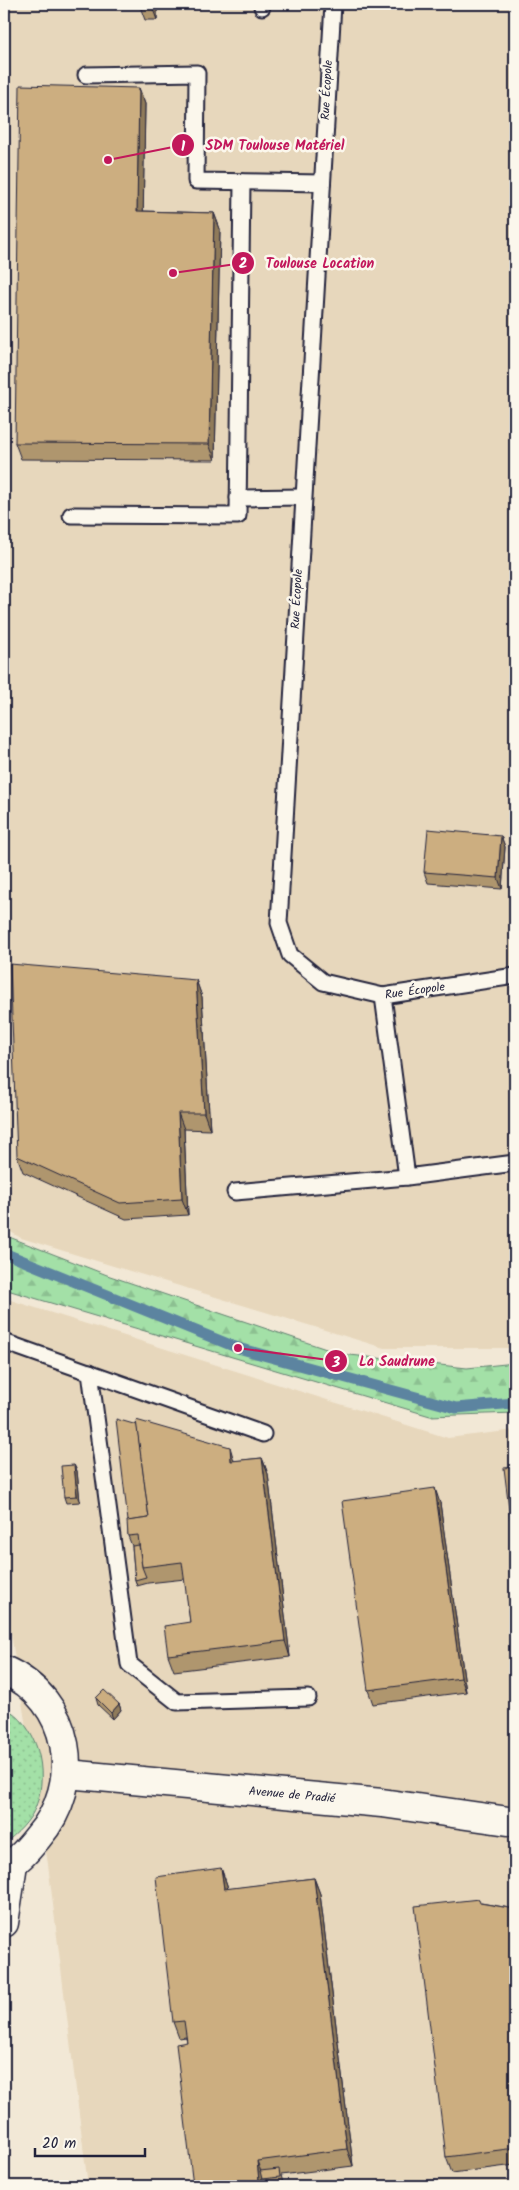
<svg xmlns="http://www.w3.org/2000/svg" width="519" height="2190" viewBox="0 0 519 2190" font-family="Kalam,sans-serif">
	<defs>
		<pattern id="grass-dots" width="8" height="8" patternUnits="userSpaceOnUse" patternTransform="scale(1.25)"><rect width="8" height="8" fill="#a3e0a7"/><path d="M2 2h.1M6 6h.1" fill="none" stroke="#8cc091" stroke-width="1.8" stroke-linecap="round"/></pattern>
		<pattern id="forest-firs" width="22" height="20" patternUnits="userSpaceOnUse" patternTransform="scale(1.25)"><rect width="22" height="20" fill="#a3e0a7"/><path d="M5 1l3.5 6h-7zM16 11l3.5 6h-7z" fill="#8cc091"/></pattern>
	</defs>
	<rect width="100%" height="100%" fill="#f2e8d6"/>
	<filter id="ink" filterUnits="userSpaceOnUse"><feTurbulence type="fractalNoise" baseFrequency=".02" numOctaves="2"/><feDisplacementMap in="SourceGraphic" scale="10" xChannelSelector="R" yChannelSelector="G"/><feConvolveMatrix kernelMatrix="1 2 1 2 8 2 1 2 1" color-interpolation-filters="sRGB"/></filter>
	<g filter="url(#ink)">
		<!-- built -->
		<g fill="#e7d7bc">
			<polygon points="4,4 515,4 515,1348 384,1348 21,1238 4,1228"/>
			<polygon points="4,1298 448,1438 515,1430 515,2186 88,2186 48,1864 9,1621 4,1577"/>
		</g>
		<!-- grass -->
		<path fill="url(#grass-dots)" stroke="#628171" d="M4,1707C38,1725 49,1771 36,1806C30,1822 17,1833 4,1844Z"/>
		<!-- forest -->
		<polygon fill="url(#forest-firs)" stroke="#628171" points="4,1235 107,1275 341,1354 467,1368 515,1363 515,1413 430,1416 4,1289"/>
		<g fill="none" stroke-linecap="round" stroke-linejoin="round">
			<!-- stream -->
			<polyline stroke="#5c84a0" stroke-width="11" points="4,1253 238,1348 456,1408 515,1403"/>
			<!-- lane casing -->
			<g stroke="#22223b" stroke-width="19">
				<g id="lane">
					<polyline points="333,4 279,923 290,955 323,982 383,996 515,976"/>
					<polyline points="262,7 262,4"/>
					<polyline points="86,75 197,73 196,181 322,183"/>
					<polyline points="238,498 303,497"/>
					<polyline points="71,515 238,516 242,182"/>
					<polyline points="383,996 407,1177 515,1163"/>
					<polyline points="235,1192 407,1177"/>
					<polyline points="4,1342 263,1434"/>
					<polyline points="90,1372 129,1664 177,1702 308,1698"/>
				</g>
			</g>
			<!-- secondary casing -->
			<g stroke="#22223b" stroke-width="31">
				<g id="secondary">
					<path d="M4,1670C72,1700 85,1783 38,1837C28,1849 18,1862 4,1867"/>
					<polyline points="67,1774 382,1803 515,1822"/>
					<polyline points="4,1923 13,1864"/>
				</g>
			</g>
			<!-- lane -->
			<use href="#lane" stroke="#fbf7ec" stroke-width="15"/>
			<!-- secondary -->
			<use href="#secondary" stroke="#fbf7ec" stroke-width="28"/>
		</g>
		<!-- wall -->
		<g fill="#af966e" stroke="#22223b">
			<polygon points="139,4 157,4 157,20 145,20"/>
			<polygon points="139,88 145,104 143,211 214,213 220,229 215,460 21,459 15,443"/>
			<polygon points="501,836 505,847 502,889 428,883 424,872"/>
			<polygon points="196,980 202,997 210,1130 184,1129 188,1215 126,1219 23,1172 17,1156"/>
			<polygon points="262,1458 268,1474 290,1657 174,1671 168,1655 190,1622 185,1579 148,1583 137,1586 135,1580 132,1546 128,1536 128,1521 234,1461"/>
			<polygon points="74,1465 77,1471 80,1502 66,1503 64,1497"/>
			<polygon points="440,1503 466,1692 373,1704 368,1690"/>
			<polygon points="96,1698 119,1704 121,1710 113,1719 98,1705"/>
			<polygon points="221,1868 227,1885 228,1889 314,1878 320,1894 353,2166 281,2175 283,2183 264,2186 264,2185 264,2186 193,2186 187,2042 186,2037 179,2038 173,2022"/>
			<polygon points="481,1903 515,1909 515,2165 452,2173 446,2157"/>
		</g>
		<!-- shaded-wall -->
		<g fill="#8f7a5a" stroke="#22223b">
			<polygon points="151,4 157,4 157,20"/>
			<polygon points="139,88 145,104 143,228 137,211"/>
			<polygon points="214,213 220,229 215,460 209,444"/>
			<polygon points="501,836 505,847 502,889 498,878"/>
			<polygon points="196,980 202,997 210,1130 204,1113"/>
			<polygon points="178,1113 184,1129 188,1215 182,1199"/>
			<polygon points="230,1447 235,1464 231,1461"/>
			<polygon points="262,1458 268,1474 290,1657 285,1641"/>
			<polygon points="74,1465 77,1471 80,1502 77,1496"/>
			<polygon points="435,1488 440,1503 466,1692 461,1678"/>
			<polygon points="119,1704 121,1710 113,1719 111,1713"/>
			<polygon points="221,1868 227,1885 230,1906 224,1889"/>
			<polygon points="314,1878 320,1894 353,2166 347,2149"/>
			<polygon points="257,2161 263,2177 262,2179 264,2186 261,2186 259,2181"/>
		</g>
		<!-- building -->
		<g fill="#ccae80" stroke="#22223b">
			<polygon points="20,85 139,88 137,211 214,213 209,444 15,443"/>
			<polygon points="428,829 501,836 498,878 424,872"/>
			<polygon points="10,964 196,980 204,1113 178,1113 182,1199 120,1203 17,1156"/>
			<polygon points="116,1419 137,1425 149,1518 128,1521"/>
			<polygon points="136,1420 230,1447 231,1461 262,1458 285,1641 168,1655 164,1626 190,1622 182,1562 142,1567 138,1535 128,1536 127,1521 149,1518"/>
			<polygon points="74,1465 77,1496 64,1497 61,1466"/>
			<polygon points="515,1467 515,1557 504,1468"/>
			<polygon points="435,1488 461,1678 368,1690 342,1501"/>
			<polygon points="139,1545 142,1567 146,1577 135,1580 132,1546"/>
			<polygon points="104,1690 119,1704 111,1713 96,1698"/>
			<polygon points="221,1868 224,1889 314,1878 347,2149 257,2161 259,2181 219,2186 193,2186 176,2044 187,2042 184,2021 173,2022 156,1877"/>
			<polygon points="479,1899 480,1903 515,1909 515,2148 446,2157 415,1906"/>
			<polygon points="279,2169 280,2177 262,2179 260,2171"/>
		</g>
	</g>
	<g text-anchor="middle" dominant-baseline="central" stroke-width="5" stroke-linejoin="round" paint-order="stroke">
		<!-- street labels -->
		<g font-size="12" fill="#22223b" stroke="#fbf7ec">
			<text transform="translate(327 90) rotate(-87)">Rue Écopole</text>
			<text transform="translate(297 599) rotate(-87)">Rue Écopole</text>
			<text transform="translate(415 991) rotate(-8)">Rue Écopole</text>
			<text transform="translate(292 1795) rotate(5)">Avenue de Pradié</text>
		</g>
	</g>
	<!-- callouts -->
	<path fill="none" stroke="#c2185b" stroke-width="2" d="M108 160L183 145M173 273L243 263M238 1348L336 1361"/>
	<g fill="#c2185b" stroke="#fbf7ec" stroke-width="2">
		<circle cx="108" cy="160" r="5"/>
		<circle cx="173" cy="273" r="5"/>
		<circle cx="238" cy="1348" r="5"/>
		<circle cx="183" cy="145" r="12"/>
		<circle cx="243" cy="263" r="12"/>
		<circle cx="336" cy="1361" r="12"/>
	</g>
	<g font-size="15" text-anchor="middle" font-weight="bold" fill="#fff">
		<text x="183" y="151">1</text>
		<text x="243" y="268">2</text>
		<text x="336" y="1367">3</text>
	</g>
	<g font-size="14" text-anchor="middle" font-weight="bold" fill="#c2185b" stroke="#fbf7ec" stroke-width="5" stroke-linejoin="round" paint-order="stroke">
		<text x="275" y="150">SDM Toulouse Matériel</text>
		<text x="320" y="268">Toulouse Location</text>
		<text x="397" y="1366">La Saudrune</text>
	</g>
	<!-- margin -->
	<rect width="519" height="2190" fill="none" stroke="#fbf7ec" stroke-width="20"/>
	<rect x="10" y="10" width="499" height="2170" fill="none" stroke="#22223b" stroke-width="2" filter="url(#ink)"/>
	<!-- scale -->
	<path d="M35 2148v8h110v-8" fill="none" stroke="#22223b" stroke-width="2.5"/>
	<text x="42" y="2148" font-size="15" fill="#22223b" stroke="#fbf7ec" stroke-width="4" paint-order="stroke">20 m</text>
</svg>
